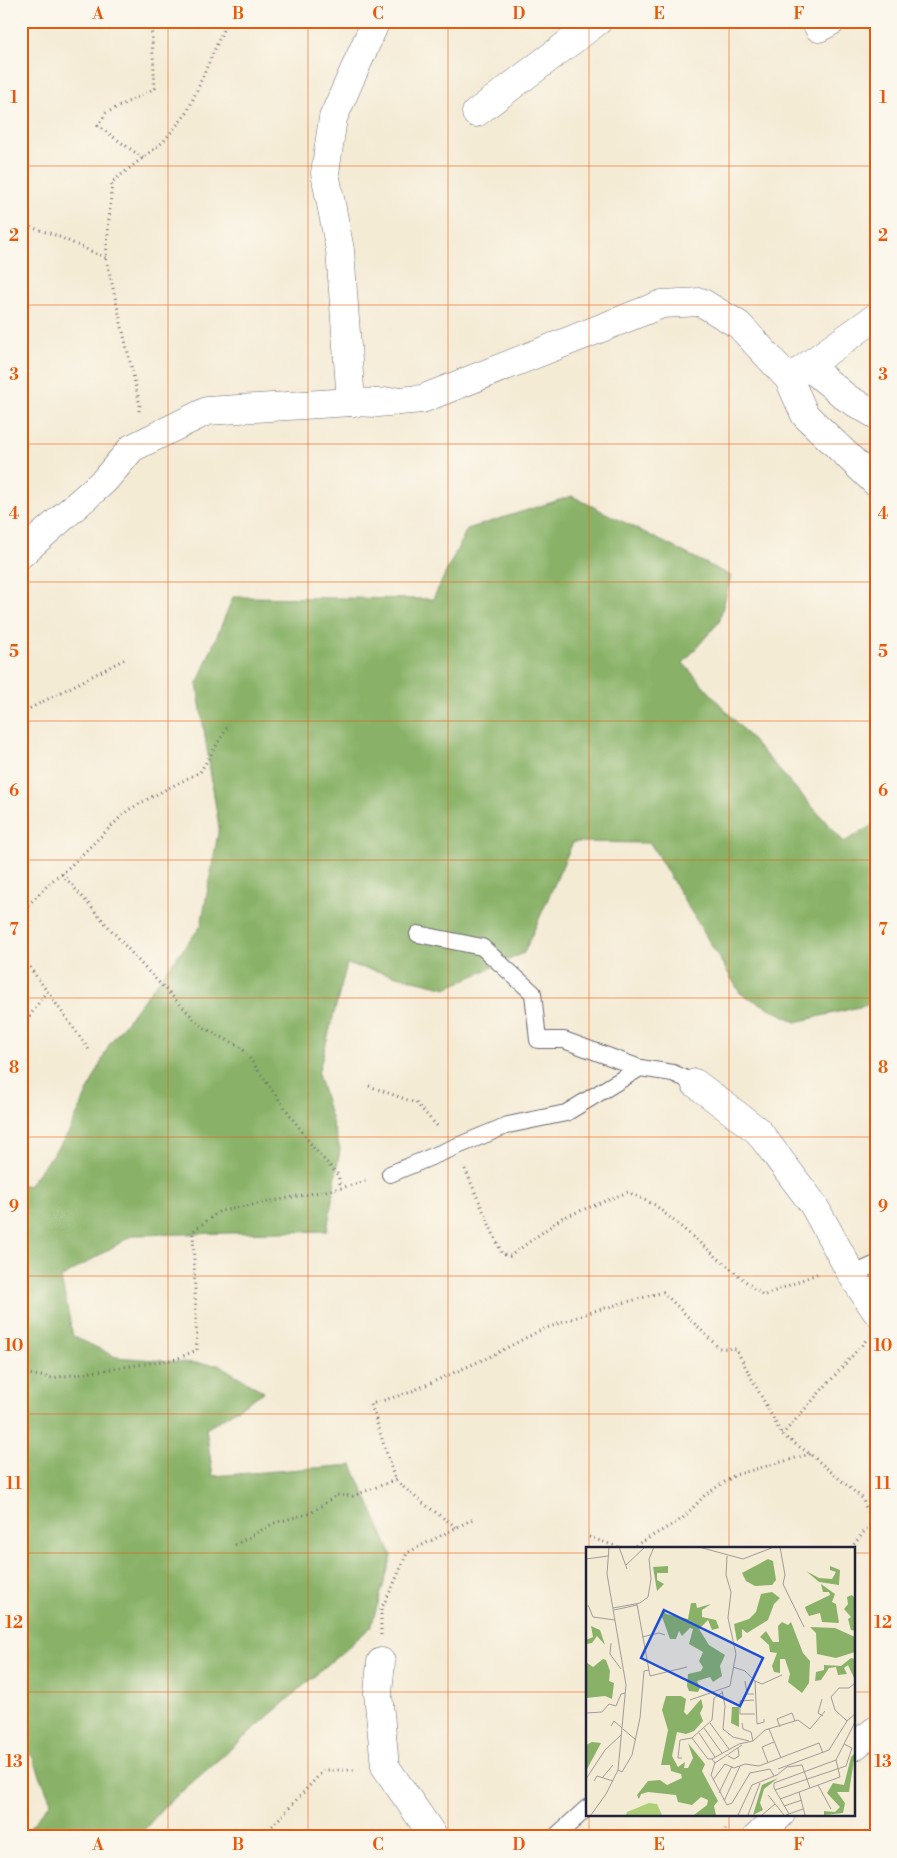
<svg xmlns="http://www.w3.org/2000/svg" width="897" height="1858" viewBox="0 0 897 1858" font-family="'Libre Bodoni',serif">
	<rect width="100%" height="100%" fill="#fbf7ec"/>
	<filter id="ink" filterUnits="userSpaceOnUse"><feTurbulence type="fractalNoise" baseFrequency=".02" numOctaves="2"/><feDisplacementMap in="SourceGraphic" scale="10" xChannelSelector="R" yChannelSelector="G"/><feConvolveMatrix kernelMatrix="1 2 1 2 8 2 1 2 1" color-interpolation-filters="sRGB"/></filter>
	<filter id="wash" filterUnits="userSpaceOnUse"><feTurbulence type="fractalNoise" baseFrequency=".0096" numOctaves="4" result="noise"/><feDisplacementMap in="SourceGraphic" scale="20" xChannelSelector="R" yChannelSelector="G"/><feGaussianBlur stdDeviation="1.12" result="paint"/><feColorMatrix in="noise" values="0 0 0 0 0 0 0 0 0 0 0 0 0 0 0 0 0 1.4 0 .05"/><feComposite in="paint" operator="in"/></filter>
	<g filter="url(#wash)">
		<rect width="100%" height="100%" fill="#f4ebd5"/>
		<!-- forest -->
		<polygon fill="#89b268" stroke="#566a52" points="572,496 731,576 719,622 683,663 844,842 876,823 876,1003 796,1022 740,993 650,843 573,842 524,953 447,988 347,964 318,1074 340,1149 327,1231 133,1235 61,1278 73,1336 116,1357 219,1365 264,1392 206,1429 213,1476 352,1465 392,1556 371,1627 165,1806 138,1837 22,1837 51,1802 33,1758 21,1746 21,1184 28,1186 68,1134 110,1043 201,926 219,828 197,684 233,597 433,599 467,529"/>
	</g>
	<g filter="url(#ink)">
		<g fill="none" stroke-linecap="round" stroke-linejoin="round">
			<!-- lane casing -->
			<g stroke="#6c6871" stroke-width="18">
				<g id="lane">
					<polyline points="418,934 482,947 533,993 538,1040 564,1040 640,1068"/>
					<polyline points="390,1174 508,1125 566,1113 640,1068 673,1073 695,1083"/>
					<polyline points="852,1275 876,1264"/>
					<polyline points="555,1837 587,1808"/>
				</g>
			</g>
			<!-- street casing -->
			<g stroke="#6c6871" stroke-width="29">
				<g id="street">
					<polyline points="815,21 819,28 832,21"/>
					<polyline points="476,113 598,21"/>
					<polyline points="808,366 847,398 876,415"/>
					<polyline points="789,379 876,317"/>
					<polyline points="351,402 340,250 325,173 333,118 376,21"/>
					<polyline points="21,554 104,481 132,448 207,411 351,402 377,403 422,399 662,304 701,302 739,325 789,379 805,415 876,483"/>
					<polyline points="695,1083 758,1131 813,1204 852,1275 876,1311"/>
					<polyline points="381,1662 378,1693 385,1766 434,1837"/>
					<polyline points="853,1747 876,1730"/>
					<polyline points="757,1837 781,1814"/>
				</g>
			</g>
			<!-- path -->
			<g stroke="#6c6871" stroke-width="3" stroke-dasharray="1 4" stroke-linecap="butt">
				<polyline points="143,158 98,126 106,113 155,88 151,21"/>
				<polyline points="21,224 55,235 106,258"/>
				<polyline points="139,411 140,405 106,258 112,182 163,142 187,113 227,21"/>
				<polyline points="21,713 127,658"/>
				<polyline points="62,874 143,966 201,1026 242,1048 313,1147 338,1175 341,1188"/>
				<polyline points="21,912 56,877 62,874 128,810 161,792 200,772 227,728"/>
				<polyline points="21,955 90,1051"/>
				<polyline points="21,1029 46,992"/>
				<polyline points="369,1086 416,1103 439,1128"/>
				<polyline points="465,1169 502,1254 510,1256 562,1218 628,1192 655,1205 763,1296 819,1273"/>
				<polyline points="21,1373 52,1378 176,1359 197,1350 193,1231 220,1211 341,1188 369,1180"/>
				<polyline points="782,1435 868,1338"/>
				<polyline points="456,1527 420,1501 395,1480 371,1404 408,1393 487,1358 541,1330 594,1311 663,1292 719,1348 736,1349 782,1435 810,1454 862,1498 872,1522 851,1548"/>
				<polyline points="589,1537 621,1548"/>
				<polyline points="235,1545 274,1523 311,1513 337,1495 353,1496 395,1480"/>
				<polyline points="631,1548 682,1519 705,1495 735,1475 810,1454"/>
				<polyline points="381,1635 381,1609 392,1588 407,1553 475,1518"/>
				<polyline points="262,1837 324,1770 357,1770"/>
				<polyline points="718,1837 728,1827"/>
			</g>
			<!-- lane -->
			<use href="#lane" stroke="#fff" stroke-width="16"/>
			<!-- street -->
			<use href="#street" stroke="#fff" stroke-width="28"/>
		</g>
	</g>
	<!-- grid -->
	<path fill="none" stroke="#e8590c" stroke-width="1" stroke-opacity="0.55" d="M168,21V1837M308,21V1837M448,21V1837M589,21V1548M729,21V1548M21,166H876M21,305H876M21,444H876M21,582H876M21,721H876M21,860H876M21,998H876M21,1137H876M21,1276H876M21,1414H876M21,1553H587M853,1553H876M21,1692H587M853,1692H876M589,1814V1837M729,1814V1837"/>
	<!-- overview -->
	<g transform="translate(586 1547)">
		<rect width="269" height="269" fill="#f4ebd5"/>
		<path d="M63,256L71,257L76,268H40L41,265Z" fill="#accf78"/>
		<path d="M182,12L187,14L190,33L186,38L169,39L160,34L156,26ZM82,19V26H71V33L78,37L71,44L67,20ZM244,19L254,23L253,38L233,35L220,24L233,31L246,32L250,25L244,23ZM235,37L249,47L246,55L250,57L253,76L236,75L234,66L223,69L220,63L219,60L244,48L243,45H237ZM186,45L194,51L188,57L182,73L161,86L156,82V90L151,94L148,77L163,72L170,65L175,47ZM266,48L269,51V84L265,83L262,72L265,70L258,62L262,57L261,50ZM105,56H110L111,61L125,57L116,63V70L130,73L133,81L126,83L122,73L113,82L123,98L139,108L134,119L136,129L127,135L124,130L111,134L114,141L112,145L103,144L101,139L102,127L115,124L117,120L113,114L117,105L103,97L107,82L104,81L96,89L93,84L90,92H84L75,67L77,62L80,67L102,72ZM196,75L202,78L205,75L217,106L224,114L223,136L216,146L202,135L204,127L199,112H194V126L188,125L186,119L191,106L184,105L183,98L174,90L180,84L187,95H193L192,79ZM5,79L14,83L19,98L11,89L6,96L0,97V93L7,90ZM224,80L249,81L269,90V105L250,111L231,107L230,86ZM265,111L269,112V133L262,118L258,121L261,127L252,128L250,120L243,121L235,133L229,134L230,125L238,123V118L255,119ZM17,112L20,113L24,124L23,134L28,136L26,152L19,149L0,151V115L7,120ZM80,149H95L100,152L98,165L101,168L115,152L117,160L114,166L117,174L108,184L100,187L91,185L86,209L92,220L99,215L98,221H102L107,211L102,196L119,217L116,224L132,254L128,259L130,268H108L121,258L122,253L115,250L106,258L92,255L90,248L62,245L55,247L53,252L51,248L62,234L74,233L81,238L96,231L95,227L85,224L84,218H75L82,183L76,163ZM146,160H153V180L145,176ZM6,195L15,196L0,224V198ZM269,206L263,245H251L259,256L257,266L238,268V264L249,265L254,260L241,246L247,236L258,238L265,210ZM192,231L178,242L174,256L177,263L167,268L176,238Z" fill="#89b268"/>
		<path fill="none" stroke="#a09b97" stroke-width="1" d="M33,0L41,22M113,0L157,12L188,0M194,0L199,28L197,37L218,80M0,12L22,9M40,18L59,0M51,57L64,129L101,120M2,58L7,70L29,73M27,61L54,56L62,50L65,32L63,12L68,0M28,63L51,58M56,90L73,86L79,88M25,96L24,107L35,122M147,120L159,124L169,134L171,177L178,175V172M159,134L161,147H168M169,134L176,137L196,128M136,144L139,159L137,182L147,190L163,194M236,152L232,166L237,169M104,153L144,139L150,107L142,71L145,45L140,28L141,9M168,153L154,154V167H169M0,166L16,165L23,157L30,159L35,147L39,146M261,174L249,163L245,150L253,141H263L269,136M124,176L143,202M156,176L157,182L165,185L167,194M25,179L28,174L36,181M194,180L191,172L206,166L209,174M118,181L136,206M37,182L50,193M183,182L195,211M113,186L129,210M106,191L122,212H126M142,209L148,212L153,209L152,201M96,211H92L94,193L106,191L126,173L128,151L137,145M126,212L153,197L167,194L179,183L212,173L224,182L239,164M126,212L129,216L125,228L141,258L146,256L164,226L184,222L188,229M129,216L156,198M182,216L176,200L188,195M192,222L243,203L261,174L269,167M32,223L36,225L46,208L54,171L58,124L63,123M16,231L27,218M0,232L19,203L35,188M127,233L139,217L148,221L159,217L173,219L233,196L237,206M8,234L11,229L27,234M232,238L245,262M189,243L260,219L266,201L258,197M213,245L219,268M133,246L146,219M182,248L198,268M194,252L254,230L250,213M138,254L154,219M198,259L216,253M203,267L188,241V236L250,213L269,175M5,268L20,247L32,223L40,138L21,27L23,0M152,268L166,238L191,228L201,220L216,218L224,241M162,268L174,236M176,268L189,257M200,268L217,262"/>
		<path fill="#1d4ed8" fill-opacity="0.15" stroke="#1d4ed8" stroke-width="2.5" d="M78,63L177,111L154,159L55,111Z"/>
		<rect width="269" height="269" fill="none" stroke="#22223b" stroke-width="2.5"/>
	</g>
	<!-- margin -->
	<rect width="897" height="1858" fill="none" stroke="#fbf7ec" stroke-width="55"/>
	<rect x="28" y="28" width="842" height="1802" fill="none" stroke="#e8590c" stroke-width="2"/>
	<g font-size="16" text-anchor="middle" font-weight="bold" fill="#e8590c">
		<text x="98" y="19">A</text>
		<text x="238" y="19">B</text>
		<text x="378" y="19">C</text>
		<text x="519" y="19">D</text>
		<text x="659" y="19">E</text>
		<text x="799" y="19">F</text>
		<text x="14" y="103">1</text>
		<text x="883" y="103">1</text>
		<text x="14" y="241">2</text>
		<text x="883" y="241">2</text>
		<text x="14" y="380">3</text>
		<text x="883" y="380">3</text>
		<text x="14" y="519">4</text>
		<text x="883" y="519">4</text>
		<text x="14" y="657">5</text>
		<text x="883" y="657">5</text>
		<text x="14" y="796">6</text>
		<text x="883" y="796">6</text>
		<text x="14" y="935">7</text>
		<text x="883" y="935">7</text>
		<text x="14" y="1073">8</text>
		<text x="883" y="1073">8</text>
		<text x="14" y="1212">9</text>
		<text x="883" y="1212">9</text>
		<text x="14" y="1351">10</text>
		<text x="883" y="1351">10</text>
		<text x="14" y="1489">11</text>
		<text x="883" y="1489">11</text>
		<text x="14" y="1628">12</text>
		<text x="883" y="1628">12</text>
		<text x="14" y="1767">13</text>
		<text x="883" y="1767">13</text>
		<text x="98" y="1850">A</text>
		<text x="238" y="1850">B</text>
		<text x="378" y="1850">C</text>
		<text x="519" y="1850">D</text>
		<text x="659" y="1850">E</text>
		<text x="799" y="1850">F</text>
	</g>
</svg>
